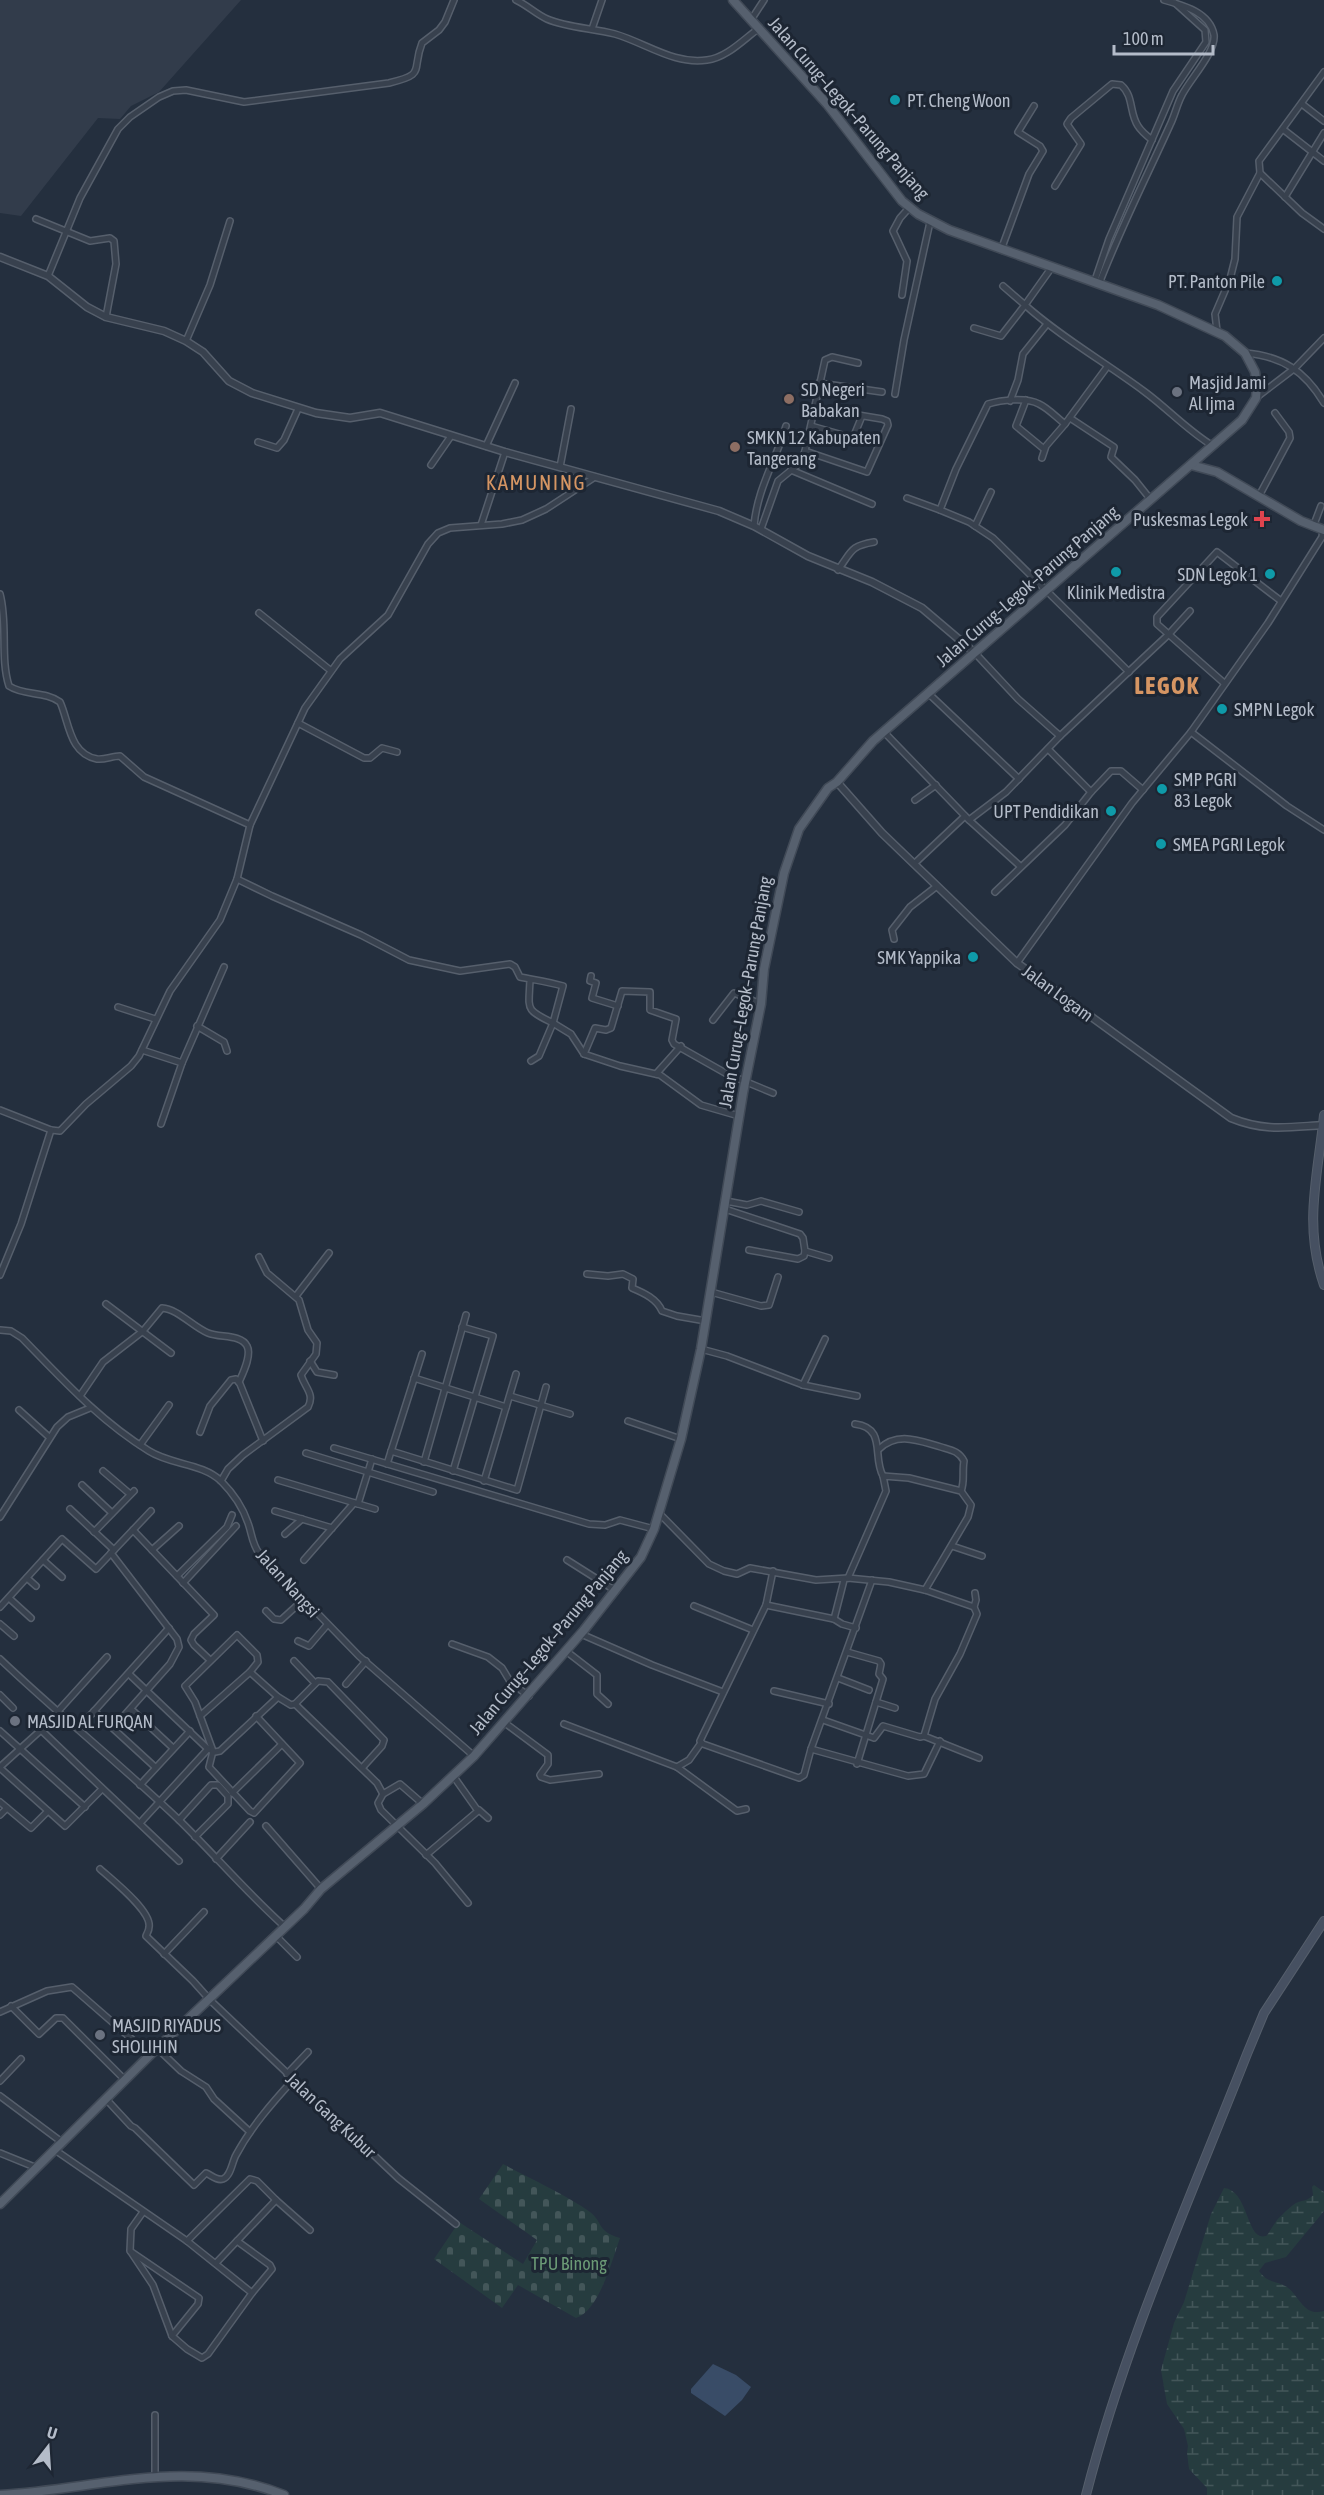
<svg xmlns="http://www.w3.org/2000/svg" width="1324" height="2495" viewBox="0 0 1324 2495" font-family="'Asap Condensed',sans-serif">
	<defs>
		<pattern id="wetland-marsh" width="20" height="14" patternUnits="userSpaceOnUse" patternTransform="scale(1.5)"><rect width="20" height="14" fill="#263c3f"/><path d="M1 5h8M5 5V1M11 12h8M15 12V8" fill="none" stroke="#435659"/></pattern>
		<pattern id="cemetery-stones" width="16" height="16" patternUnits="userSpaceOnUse" patternTransform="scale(1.5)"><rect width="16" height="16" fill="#263c3f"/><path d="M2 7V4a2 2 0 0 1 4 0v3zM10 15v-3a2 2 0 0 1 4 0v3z" fill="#435659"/></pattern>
	</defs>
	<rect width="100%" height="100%" fill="#242f3e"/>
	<!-- airport -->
	<polygon fill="#323c4b" points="0,0 241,0 159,92 131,106 120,119 98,118 21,216 0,213"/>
	<!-- wetland -->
	<path fill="url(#wetland-marsh)" d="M1314,2185L1324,2192V2211L1286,2257L1265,2263L1259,2271C1268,2284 1276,2280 1287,2287C1300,2297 1304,2317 1324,2311V2495H1207V2488L1189,2469L1187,2453L1188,2446L1184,2429L1167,2404L1161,2370L1174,2323L1184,2302L1211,2214L1224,2188C1249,2190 1246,2242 1266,2236C1268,2236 1275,2220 1282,2215C1286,2211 1291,2206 1296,2203C1303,2200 1308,2201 1313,2195L1312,2187Z"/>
	<!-- cemetery -->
	<path fill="url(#cemetery-stones)" d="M503,2164C529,2178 567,2195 590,2212C604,2223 596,2231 620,2238C612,2260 599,2311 576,2318L518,2285L502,2308L434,2259L459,2222L523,2264L537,2240L479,2199Z"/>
	<!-- water -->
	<polygon fill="#394c67" points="713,2364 736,2375 751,2387 742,2400 725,2416 691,2393 691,2389"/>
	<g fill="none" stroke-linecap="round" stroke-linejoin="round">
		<!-- minor casing -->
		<g stroke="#565f6c" stroke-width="8">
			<g id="minor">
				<path d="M516,0C527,5 536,14 547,19C568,28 593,28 615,34C646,43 674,65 707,60C726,58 743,40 758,29"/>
				<polyline points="751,20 764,0"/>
				<polyline points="592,29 602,0"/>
				<polyline points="1324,72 1259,161 1260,173 1302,213 1324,229"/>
				<polyline points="1302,104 1324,121"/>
				<polyline points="1284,130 1324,161"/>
				<path d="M1055,186L1081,144L1067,124L1071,118L1112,84L1121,85C1134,96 1129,113 1138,126C1141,131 1147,136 1152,140"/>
				<polyline points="1285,197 1324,133"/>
				<polyline points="36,219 90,241 110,238 114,241 116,264 106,317"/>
				<polyline points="1001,250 1029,174 1043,151 1040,146 1018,132 1034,106"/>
				<path d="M1052,267L1025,305C1062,338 1105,362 1145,392C1168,409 1188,431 1213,446"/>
				<path d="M48,276L80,198L118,129L130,117L159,97L173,91L186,90L244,102L389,83C427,74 411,71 422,43L439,30L445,22L454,0"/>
				<polyline points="1094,283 1109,239 1173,91 1206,42 1205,30 1175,3"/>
				<path d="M1099,284C1120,229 1146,178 1170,125C1175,115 1177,104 1182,95C1190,79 1216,52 1214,35C1210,12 1182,5 1164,0"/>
				<polyline points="902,295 907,261 893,231 900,218 909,208"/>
				<polyline points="974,328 1001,336 1025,305 1003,286"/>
				<polyline points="1217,331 1215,314 1230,279 1235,259 1237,217 1260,173"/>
				<polyline points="186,341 210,285 230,221"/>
				<path d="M1245,353C1282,356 1305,371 1324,403"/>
				<path d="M1107,367L1065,424C1057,418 1048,408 1039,404C1026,397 1001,400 988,404L956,469L940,510L969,522L993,538L1129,672"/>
				<polyline points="819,383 882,392"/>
				<polyline points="895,394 904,340 930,222"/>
				<polyline points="1257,397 1295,368 1324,338"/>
				<polyline points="1026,400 1016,426 1044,449"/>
				<polyline points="1010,401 1018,380 1023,354 1047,324"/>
				<polyline points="1070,418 1114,447 1111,457 1135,480 1151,500"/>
				<polyline points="811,426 853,438 862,416"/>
				<polyline points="258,442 277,448 284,440 298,409"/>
				<polyline points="486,446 515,383"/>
				<polyline points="805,451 867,472 888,425 887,421 882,419 816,408"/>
				<polyline points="1042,458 1046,446 1065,424"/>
				<polyline points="431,465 451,436"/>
				<polyline points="560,467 571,409"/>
				<polyline points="791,470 872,504"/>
				<polyline points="1259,496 1290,438 1289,432 1275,413"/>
				<polyline points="907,498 940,510"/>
				<polyline points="481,525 505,452"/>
				<path d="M754,526C757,489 776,460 786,426"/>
				<polyline points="975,526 991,492"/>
				<polyline points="1313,527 1321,506"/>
				<polyline points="761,529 778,481 800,463 805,451 825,360 832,357 858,363"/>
				<path d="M838,570C852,551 850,546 874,542"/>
				<path d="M0,594C8,624 0,658 9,686C24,696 45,691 60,702C69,721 69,754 97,759C105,760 112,756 120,756L144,777L250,825"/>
				<polyline points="259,613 330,670"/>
				<polyline points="975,653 1018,699 1060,736"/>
				<polyline points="1224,683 1157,624 1157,617 1217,552 1281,601"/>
				<polyline points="928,693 1019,779"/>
				<polyline points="298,723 364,758 370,758 382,748 397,752"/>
				<polyline points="884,732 969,820 1020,866"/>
				<polyline points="1191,732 1287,806 1324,830"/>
				<polyline points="1048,749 1091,792"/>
				<polyline points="915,800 936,785"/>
				<polyline points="969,820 1006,792 1060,736 1169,634 1190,611"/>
				<polyline points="915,863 965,816"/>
				<path d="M237,879L272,896L361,935L409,960L460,971L510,964L515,967L520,977C535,980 549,982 563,986L553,1023C524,1009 529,1010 530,979"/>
				<polyline points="995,892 1065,825 1091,792 1111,771 1121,771 1143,790"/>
				<polyline points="894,939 892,930 910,907 937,886"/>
				<polyline points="1017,963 1132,803 1191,732 1268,623 1322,537 1323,529"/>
				<polyline points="591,976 590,981 596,983 592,998 618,1006"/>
				<polyline points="118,1007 155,1019"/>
				<polyline points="713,1020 734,993 761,1004"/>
				<polyline points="197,1026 224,1042 227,1051"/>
				<polyline points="142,1050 182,1063 161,1124"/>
				<polyline points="584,1054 595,1028 606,1030 611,1028 622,991 650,992 650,1010 676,1019 672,1040 674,1044 727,1074 773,1093"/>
				<polyline points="531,1061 539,1056 553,1023 571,1034 584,1054 620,1066 660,1075 701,1105 739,1116"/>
				<polyline points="182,1063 224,967"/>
				<polyline points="656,1074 681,1046"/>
				<polyline points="0,1110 51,1130 60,1131 86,1104 131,1066 139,1056 170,991 220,920 237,879 250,825 305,708 340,659 388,615 428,544 438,533 450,528 502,524 522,520 546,509 595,477"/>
				<polyline points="726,1201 747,1205 761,1201 799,1212"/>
				<polyline points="725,1209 800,1234 803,1238 805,1251 829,1258"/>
				<polyline points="749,1250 798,1259 804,1256 805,1251"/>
				<path d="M587,1274L608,1276L623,1274L633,1279L632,1288C644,1293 657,1299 662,1311L677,1316L706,1321"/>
				<polyline points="0,1275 21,1224 51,1130"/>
				<polyline points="711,1292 761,1306 769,1305 778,1277"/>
				<polyline points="296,1296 329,1253"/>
				<polyline points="106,1304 171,1353"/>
				<path d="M0,1330L11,1331L22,1338C62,1379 100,1421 149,1451C171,1465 202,1463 221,1481C232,1492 243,1508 248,1523C252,1534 252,1544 259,1553L359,1656L474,1756"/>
				<polyline points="701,1349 727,1356 803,1385 825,1339"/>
				<polyline points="310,1361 317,1372 334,1375"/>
				<polyline points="414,1378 506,1407"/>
				<polyline points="803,1385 857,1396"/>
				<path d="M80,1396L103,1362L143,1331L162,1308C178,1309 193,1327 208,1333C220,1338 241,1334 247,1346C252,1355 243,1373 239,1382"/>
				<polyline points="510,1396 570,1414"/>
				<polyline points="19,1410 49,1437"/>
				<polyline points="628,1421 681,1439"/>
				<path d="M855,1424C887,1428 872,1457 883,1476"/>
				<polyline points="200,1432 210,1406 231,1380 236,1379 240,1384 263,1441"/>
				<polyline points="140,1445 169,1405"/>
				<polyline points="334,1448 589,1524 605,1525 620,1520 654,1529"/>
				<path d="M879,1449C898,1431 919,1441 941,1447C951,1450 959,1451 964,1461C962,1472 965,1481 961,1491"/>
				<polyline points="391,1451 517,1490 546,1387"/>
				<polyline points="306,1453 433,1492"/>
				<polyline points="424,1462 466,1315"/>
				<polyline points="387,1464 422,1354"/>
				<polyline points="103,1471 130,1494"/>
				<polyline points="453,1471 493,1336 462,1327"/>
				<polyline points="278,1480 375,1509"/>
				<path d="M221,1481L228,1469L243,1455L308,1407C315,1394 305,1388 301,1375L316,1354L317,1343L308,1330L299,1300L267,1273L259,1257"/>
				<polyline points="484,1481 516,1374"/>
				<polyline points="82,1485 112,1513"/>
				<polyline points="358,1504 372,1459"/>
				<polyline points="70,1509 114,1550"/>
				<polyline points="275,1511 332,1528"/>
				<polyline points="659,1513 709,1564 724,1571 737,1574 750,1568 816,1580 848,1578 889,1582 925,1590 974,1607"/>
				<polyline points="0,1517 57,1427 68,1417 90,1408"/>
				<polyline points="133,1530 214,1615 194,1634 191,1640 194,1645 210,1660"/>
				<polyline points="94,1532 134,1491"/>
				<polyline points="285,1534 302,1519"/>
				<polyline points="952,1546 982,1556"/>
				<polyline points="152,1550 179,1526"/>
				<polyline points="111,1553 177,1639 179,1647 170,1664 114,1727"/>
				<polyline points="43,1560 62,1577"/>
				<polyline points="304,1560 354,1503"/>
				<polyline points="567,1560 616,1591"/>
				<polyline points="773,1571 766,1605 700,1741 703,1744 799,1778 804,1775 811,1749 872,1580"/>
				<polyline points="177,1576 227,1527 232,1515"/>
				<polyline points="27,1578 36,1586"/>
				<polyline points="848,1578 886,1491 883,1476 909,1478 961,1491 971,1505 968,1517 925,1590"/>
				<polyline points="183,1583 236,1526"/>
				<polyline points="9,1598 31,1618"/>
				<polyline points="766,1605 834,1619 842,1624 856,1628"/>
				<polyline points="694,1606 753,1630"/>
				<polyline points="0,1607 62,1539 96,1569 151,1511"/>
				<polyline points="266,1611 274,1619 281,1620 303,1600"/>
				<polyline points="834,1619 844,1580"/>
				<polyline points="0,1624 14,1636"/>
				<polyline points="581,1634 652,1665 723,1692"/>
				<polyline points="298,1641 309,1646 327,1625"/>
				<polyline points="452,1644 488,1657 502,1668 511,1683 529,1696"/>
				<polyline points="566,1651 597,1675 597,1694 608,1704"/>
				<polyline points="847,1652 879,1661 881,1664 879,1674 883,1679 857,1764"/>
				<path d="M0,1659C58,1714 120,1764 178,1819C214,1854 247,1893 285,1927"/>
				<polyline points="294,1661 315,1683"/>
				<polyline points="250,1672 278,1697 291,1705 295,1704 318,1681 328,1682 384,1740 382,1746 362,1768"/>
				<polyline points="129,1674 208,1749 215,1752 220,1751 278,1697"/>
				<polyline points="838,1678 869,1690"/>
				<polyline points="346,1684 366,1661"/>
				<polyline points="774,1691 829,1704"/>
				<polyline points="0,1695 13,1708"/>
				<polyline points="876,1702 895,1708"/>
				<polyline points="295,1704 377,1783 383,1794"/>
				<polyline points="131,1709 173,1748"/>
				<polyline points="94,1711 155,1767"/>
				<polyline points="200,1716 250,1672 258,1662 257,1655 237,1635 185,1686 195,1702 213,1751 209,1767 250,1811 254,1813 300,1763 256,1716"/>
				<polyline points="823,1720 874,1738 883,1726 920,1737 924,1736 935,1699 960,1654 977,1614 974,1607 976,1600 975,1593"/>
				<polyline points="505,1723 548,1755 548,1764 540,1775 541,1777 550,1780 599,1774"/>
				<polyline points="564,1724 677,1767 737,1811 746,1809"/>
				<polyline points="78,1729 169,1628"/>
				<polyline points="41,1730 179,1861"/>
				<polyline points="0,1731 85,1807"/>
				<polyline points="924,1736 979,1758"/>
				<polyline points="811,1749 908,1776 924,1774 940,1741"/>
				<polyline points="0,1767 41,1730 107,1657"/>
				<polyline points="677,1767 689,1760 701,1743"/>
				<polyline points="0,1768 65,1826 102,1789"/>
				<polyline points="140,1785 190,1731"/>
				<polyline points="232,1793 282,1744"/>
				<polyline points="0,1802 31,1828 48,1811"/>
				<polyline points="423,1804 400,1784 383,1794 378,1803 381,1810 435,1863 468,1903"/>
				<polyline points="479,1810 488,1818"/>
				<polyline points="0,1815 7,1808"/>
				<polyline points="179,1820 211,1785 218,1785 228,1796 228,1804 195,1837"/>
				<polyline points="140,1823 208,1749"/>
				<polyline points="266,1826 321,1889"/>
				<polyline points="426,1855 478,1811 454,1777"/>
				<polyline points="216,1859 250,1822"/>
				<path d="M100,1869C111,1879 152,1911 149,1927C149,1931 147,1933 146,1936L193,1981L210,2000L398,2178L456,2224"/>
				<polyline points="275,1935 297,1957"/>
				<polyline points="164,1954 204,1912"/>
				<polyline points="11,2006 39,2034 56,2018 63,2018 125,2080"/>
				<polyline points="0,2012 47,1991 72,1987 150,2055"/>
				<polyline points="158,2049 181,2071 206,2087 214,2099 250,2132"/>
				<polyline points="287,2074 308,2052"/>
				<polyline points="0,2081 21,2059"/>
				<polyline points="0,2096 63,2143"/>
				<path d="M106,2099L131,2126L135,2128L194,2185L206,2173C211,2175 217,2181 223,2179C231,2176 232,2162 236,2155C251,2127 272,2103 293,2080"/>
				<polyline points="55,2150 187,2241 252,2293 208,2354 202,2358 187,2349 172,2336 198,2304 199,2298 130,2251 131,2229 143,2212"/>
				<polyline points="0,2153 37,2168"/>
				<polyline points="187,2241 250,2179 257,2181 276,2200"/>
				<polyline points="237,2241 270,2265 272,2269 252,2293"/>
				<polyline points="131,2252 153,2285 172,2336"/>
				<polyline points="216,2263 276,2200 310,2230"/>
				<polyline points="155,2476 155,2415"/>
			</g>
		</g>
		<!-- tertiary casing -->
		<g stroke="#565f6c" stroke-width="9">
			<g id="tertiary">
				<polyline points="0,257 48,276 87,307 106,317 164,331 186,341 203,352 229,381 252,393 316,413 350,418 380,413 505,452 719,511 754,526 808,556 872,582 922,608 975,653"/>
				<path d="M837,782L882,833L1017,963L1231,1118C1265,1132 1289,1127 1324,1125"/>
			</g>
		</g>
		<!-- secondary casing -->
		<g stroke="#565f6c" stroke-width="10">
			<g id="secondary">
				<path d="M1324,1115C1318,1175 1303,1225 1324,1285"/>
				<path d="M1086,2495C1125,2343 1190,2199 1247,2054L1264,2013L1324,1921"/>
			</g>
		</g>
		<!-- primary casing -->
		<g stroke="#414a57" stroke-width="11">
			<g id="primary">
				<polyline points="1191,465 1217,472 1301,521 1324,530"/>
				<polyline points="0,2204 150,2055 304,1909 321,1889 423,1804 474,1756 584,1630 641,1557 654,1529 681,1439 701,1349 743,1093 761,1004 764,969 784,873 799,829 828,788 837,782 873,741 1242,420 1256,398 1257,387 1255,372 1245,353 1225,336 1158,305 949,230 918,214 902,201 827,104 733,0"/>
				<path d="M0,2495C101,2489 185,2456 284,2495"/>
			</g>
		</g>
		<!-- minor -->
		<use href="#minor" stroke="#38414e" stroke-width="5"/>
		<!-- tertiary -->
		<use href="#tertiary" stroke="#38414e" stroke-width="6"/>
		<!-- secondary -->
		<use href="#secondary" stroke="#465061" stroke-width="8"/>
		<!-- primary -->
		<use href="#primary" stroke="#56606e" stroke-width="8"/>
	</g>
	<!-- markers -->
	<g fill="#0f9aa8" stroke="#1d2633" stroke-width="2">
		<circle cx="895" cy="100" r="6"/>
		<circle cx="1277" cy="281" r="6"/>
		<circle cx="1116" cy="572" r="6"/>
		<circle cx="1270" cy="574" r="6"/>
		<circle cx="1222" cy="709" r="6"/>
		<circle cx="1162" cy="789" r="6"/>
		<circle cx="1111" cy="811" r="6"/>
		<circle cx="1161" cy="844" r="6"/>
		<circle cx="973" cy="957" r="6"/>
	</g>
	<g fill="#6b7280" stroke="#1d2633" stroke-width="2">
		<circle cx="1177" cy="392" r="6"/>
		<circle cx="15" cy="1721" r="6"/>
		<circle cx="100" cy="2035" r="6"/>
	</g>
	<g fill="#8d6e63" stroke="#1d2633" stroke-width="2">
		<circle cx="789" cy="399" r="6"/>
		<circle cx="735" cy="447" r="6"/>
	</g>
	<path fill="#e0444e" stroke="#1d2633" stroke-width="2" d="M1259 510h6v6h6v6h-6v6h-6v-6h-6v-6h6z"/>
	<g text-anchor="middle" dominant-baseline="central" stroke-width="6" stroke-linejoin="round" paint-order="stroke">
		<!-- poi labels -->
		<g font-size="18" fill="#b4bcc9" stroke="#1d2633" text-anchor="start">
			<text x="907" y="100">PT. Cheng Woon</text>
			<text x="1265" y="281" text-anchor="end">PT. Panton Pile</text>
			<text x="1189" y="382">Masjid Jami<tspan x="1189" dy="21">Al Ijma</tspan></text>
			<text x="801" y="389">SD Negeri<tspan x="801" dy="21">Babakan</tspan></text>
			<text x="747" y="437">SMKN 12 Kabupaten<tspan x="747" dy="21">Tangerang</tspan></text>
			<text x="1248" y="519" text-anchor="end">Puskesmas Legok</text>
			<text x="1258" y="574" text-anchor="end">SDN Legok 1</text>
			<text x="1116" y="592" text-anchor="middle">Klinik Medistra</text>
			<text x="1234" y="709">SMPN Legok</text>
			<text x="1174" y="779">SMP PGRI<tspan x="1174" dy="21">83 Legok</tspan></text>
			<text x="1099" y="811" text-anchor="end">UPT Pendidikan</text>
			<text x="1173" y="844">SMEA PGRI Legok</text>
			<text x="961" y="957" text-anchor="end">SMK Yappika</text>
			<text x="27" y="1721">MASJID AL FURQAN</text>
			<text x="112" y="2025">MASJID RIYADUS<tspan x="112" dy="21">SHOLIHIN</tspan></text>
		</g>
		<!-- street labels -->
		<g font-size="18" fill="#b4bcc9" stroke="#1d2633">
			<text transform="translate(849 108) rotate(49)">Jalan Curug–Legok–Parung Panjang</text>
			<text transform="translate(1027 586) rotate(-41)">Jalan Curug–Legok–Parung Panjang</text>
			<text transform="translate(745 992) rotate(-80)">Jalan Curug–Legok–Parung Panjang</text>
			<text transform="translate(1058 993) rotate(36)">Jalan Logam</text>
			<text transform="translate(288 1583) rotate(48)">Jalan Nangsi</text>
			<text transform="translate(548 1642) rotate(-50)">Jalan Curug–Legok–Parung Panjang</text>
			<text transform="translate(331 2115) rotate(43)">Jalan Gang Kubur</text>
		</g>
		<!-- park labels -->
		<g font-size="18" fill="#6b9a76" stroke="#1d2633">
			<text x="569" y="2263">TPU Binong</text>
		</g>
		<!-- quarter labels -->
		<g font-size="21" letter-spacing="1.5" fill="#d59563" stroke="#1d2633">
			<text x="536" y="482">KAMUNING</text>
		</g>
		<!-- district labels -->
		<g font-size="24" font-weight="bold" letter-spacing="1.5" fill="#d59563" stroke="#1d2633">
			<text x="1167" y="685">LEGOK</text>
		</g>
	</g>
	<!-- north arrow -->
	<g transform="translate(48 2447) rotate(17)" stroke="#1d2633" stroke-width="4.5" paint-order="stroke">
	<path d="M0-4.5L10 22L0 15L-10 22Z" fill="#b4bcc9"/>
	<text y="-9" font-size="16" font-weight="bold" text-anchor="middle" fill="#b4bcc9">U</text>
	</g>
	<!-- scale -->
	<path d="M1114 45v9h99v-9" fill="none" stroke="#b4bcc9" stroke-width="3"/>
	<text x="1123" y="45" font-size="18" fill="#b4bcc9" stroke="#1d2633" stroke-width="4.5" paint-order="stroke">100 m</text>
</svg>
